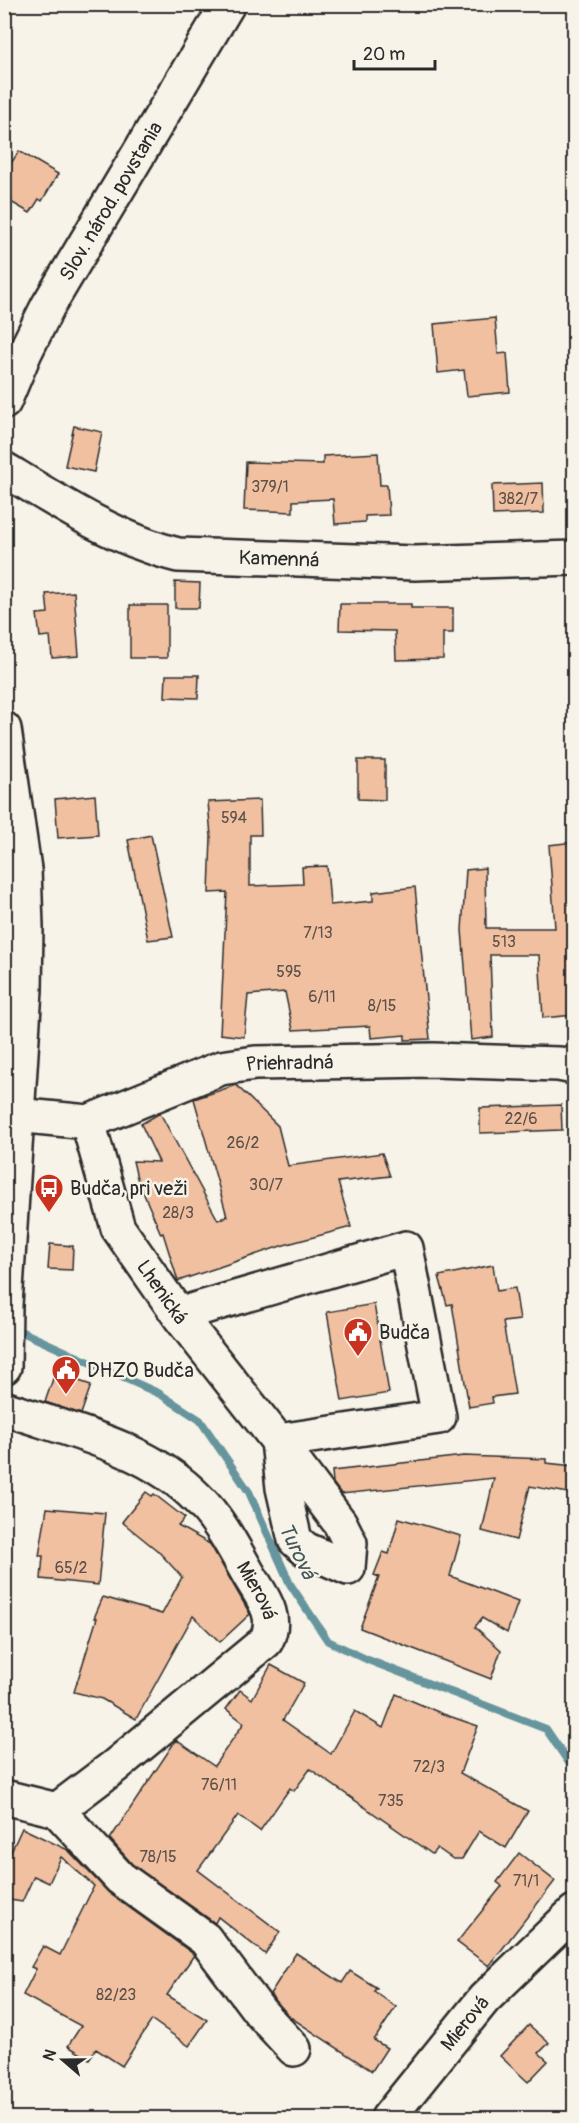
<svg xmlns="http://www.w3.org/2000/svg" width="579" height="2123" viewBox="0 0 579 2123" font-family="Pangolin,sans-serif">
	<rect width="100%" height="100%" fill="#f7f3e8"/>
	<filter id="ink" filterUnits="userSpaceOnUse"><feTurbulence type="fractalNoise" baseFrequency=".0167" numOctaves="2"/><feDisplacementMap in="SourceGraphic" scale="12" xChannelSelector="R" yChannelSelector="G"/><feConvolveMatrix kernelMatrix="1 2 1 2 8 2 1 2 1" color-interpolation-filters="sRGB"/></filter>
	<g filter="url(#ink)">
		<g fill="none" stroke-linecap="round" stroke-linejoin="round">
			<!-- stream -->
			<polyline stroke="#66959d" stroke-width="8" points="11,1327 160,1394 200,1420 249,1492 290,1584 328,1641 368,1660 546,1729 574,1770"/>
		</g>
		<!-- building -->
		<g fill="#f1c0a1" stroke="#2b2b2b" stroke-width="1.5">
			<polygon points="19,151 58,174 42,201 39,199 30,213 4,198 4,174"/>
			<polygon points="495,318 498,354 507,353 510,392 467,396 464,370 438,373 434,324"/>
			<polygon points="74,426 102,432 94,472 65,466"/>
			<polygon points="378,453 380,485 387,485 389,515 365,516 365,522 335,524 333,499 293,501 293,512 244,510 246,462 323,464 323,456"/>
			<polygon points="543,483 544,513 493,515 492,485"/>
			<polygon points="175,582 200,583 199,608 175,608"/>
			<polygon points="74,592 79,656 52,658 50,636 40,637 37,614 48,613 46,594"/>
			<polygon points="340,604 411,604 411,608 453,608 453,633 443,633 443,659 396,660 395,631 339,630"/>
			<rect x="130" y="605" width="37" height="53"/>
			<polygon points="166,675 199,675 198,698 165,697"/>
			<polygon points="358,760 385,760 385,800 358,799"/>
			<polygon points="95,795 98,835 58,838 55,799"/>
			<polygon points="260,800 261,835 250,835 250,886 303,884 302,867 327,866 330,905 373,901 373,892 415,887 430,1039 405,1040 405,1035 371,1038 370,1026 293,1030 285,992 248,995 244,1037 220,1034 227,892 209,893 211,836 208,802"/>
			<polygon points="151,835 173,937 148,940 128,840"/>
			<polygon points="574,842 574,1015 543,1018 539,955 490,955 493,1037 471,1040 462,930 466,870 485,868 486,928 555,928 549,845"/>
			<polygon points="236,1085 278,1126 288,1166 382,1153 390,1176 338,1182 351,1227 284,1245 178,1281 163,1233 161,1234 137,1178 133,1161 159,1162 141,1124 160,1113 218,1220 227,1216 194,1099"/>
			<polygon points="561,1105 562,1130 480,1133 480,1108"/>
			<polygon points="50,1244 73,1246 72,1270 48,1269"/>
			<polygon points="493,1265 497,1291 515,1288 520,1320 503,1322 515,1394 492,1397 493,1403 469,1407 452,1304 447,1305 439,1276"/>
			<polygon points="374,1304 389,1393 342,1401 327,1312"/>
			<polygon points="55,1373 91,1385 81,1414 45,1402"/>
			<polygon points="464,1456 546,1459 546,1463 574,1466 574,1494 530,1486 516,1540 482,1531 494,1478 341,1494 333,1483 332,1471"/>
			<polygon points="146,1492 152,1496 154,1494 185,1518 178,1526 210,1544 250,1614 220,1642 193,1616 136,1719 102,1699 74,1692 97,1618 94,1618 103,1597 162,1614 182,1577 158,1551 122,1522"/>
			<polygon points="47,1508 105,1513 98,1585 41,1579 43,1556 39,1556"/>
			<polygon points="399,1518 461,1536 450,1576 518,1602 507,1633 482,1618 475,1627 501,1650 491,1679 360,1628 379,1577 374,1575 383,1552 389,1554"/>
			<polygon points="271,1665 304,1683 283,1720 331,1754 355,1711 383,1728 396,1694 443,1714 478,1726 460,1773 528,1811 506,1848 479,1831 462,1859 453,1859 437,1848 432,1854 310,1769 294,1791 290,1788 260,1831 238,1815 198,1870 280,1932 265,1954 218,1917 215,1923 132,1864 110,1839 176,1740 214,1766 244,1723 226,1709 240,1690 252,1699"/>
			<polygon points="22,1828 68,1850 109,1893 192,1953 194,1955 167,1995 207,2020 189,2046 152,2020 122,2066 96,2049 89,2059 68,2046 81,2026 23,1995 36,1969 31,1967 43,1946 60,1955 94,1886 61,1857 49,1883 34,1876 22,1902 4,1899 4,1867"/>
			<polygon points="519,1853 555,1881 489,1966 457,1942 502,1886 497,1882"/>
			<polygon points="296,1953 342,1983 350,1971 377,1988 374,1991 396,2007 374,2040 387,2048 372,2071 290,2017 270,1994"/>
			<polygon points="529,2025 549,2043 539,2053 548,2061 528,2082 500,2056"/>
		</g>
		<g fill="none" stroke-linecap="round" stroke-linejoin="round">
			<!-- minor casing -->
			<g stroke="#2b2b2b" stroke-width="38">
				<g id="minor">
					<path id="s1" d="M4,402L25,352L48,306L228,4"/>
					<path id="s2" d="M4,469C58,502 117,540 178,555L415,563L574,558"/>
					<polyline points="4,729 24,869 26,927 25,990 5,1305 4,1367"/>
					<path id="s3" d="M16,1115L88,1122L221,1068L255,1063L433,1060L559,1064L574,1067"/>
					<path id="s4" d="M88,1122L118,1228L180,1317L278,1441L283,1488L295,1540L305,1549L348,1568L350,1543L340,1523L278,1441L439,1417L406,1248L194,1310L180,1317"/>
					<path id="s5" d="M4,1408C70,1431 148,1447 198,1499C220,1520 234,1549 249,1575C262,1597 279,1616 266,1641L115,1766L57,1810L4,1797"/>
					<polyline points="57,1810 120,1878 205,1939 260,2012 294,2049"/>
					<path id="s6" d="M388,2118L484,1999L574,1912"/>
				</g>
			</g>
			<!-- minor -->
			<use href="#minor" stroke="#f7f3e8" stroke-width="33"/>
		</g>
	</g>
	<!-- icons -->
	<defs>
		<g id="bus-pin" transform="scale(1.5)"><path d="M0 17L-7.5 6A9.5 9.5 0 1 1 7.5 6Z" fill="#c8321e" stroke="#f7f3e8"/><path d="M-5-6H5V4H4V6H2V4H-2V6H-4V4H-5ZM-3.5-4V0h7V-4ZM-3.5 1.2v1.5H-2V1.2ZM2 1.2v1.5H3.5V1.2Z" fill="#fff"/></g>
		<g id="civic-pin" transform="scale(1.5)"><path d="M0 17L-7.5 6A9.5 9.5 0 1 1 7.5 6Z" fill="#c8321e" stroke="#f7f3e8"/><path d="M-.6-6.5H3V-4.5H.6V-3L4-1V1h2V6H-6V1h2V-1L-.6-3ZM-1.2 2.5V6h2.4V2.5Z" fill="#fff"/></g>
	</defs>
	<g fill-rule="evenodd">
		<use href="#bus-pin" x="49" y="1188"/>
		<use href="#civic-pin" x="358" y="1332"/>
		<use href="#civic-pin" x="66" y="1370"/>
	</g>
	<g text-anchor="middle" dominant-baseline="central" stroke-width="5" stroke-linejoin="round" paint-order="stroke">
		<!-- number labels -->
		<g font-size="16" fill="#5c5048">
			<text x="270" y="487">379/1</text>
			<text x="518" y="499">382/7</text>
			<text x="234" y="818">594</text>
			<text x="318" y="933">7/13</text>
			<text x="504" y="942">513</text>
			<text x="289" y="972">595</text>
			<text x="322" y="997">6/11</text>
			<text x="382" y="1006">8/15</text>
			<text x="521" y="1119">22/6</text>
			<text x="243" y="1143">26/2</text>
			<text x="266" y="1185">30/7</text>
			<text x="178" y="1213">28/3</text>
			<text x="71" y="1568">65/2</text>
			<text x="429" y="1767">72/3</text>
			<text x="219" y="1785">76/11</text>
			<text x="391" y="1801">735</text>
			<text x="158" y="1857">78/15</text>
			<text x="526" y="1881">71/1</text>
			<text x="116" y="1995">82/23</text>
		</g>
		<!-- street labels -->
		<g font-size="20" fill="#2b2b2b" stroke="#f7f3e8">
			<text stroke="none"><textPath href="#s1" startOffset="228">Slov. národ. povstania</textPath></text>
			<text stroke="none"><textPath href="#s2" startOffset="296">Kamenná</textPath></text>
			<text stroke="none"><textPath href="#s3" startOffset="285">Priehradná</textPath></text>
			<text stroke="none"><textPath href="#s4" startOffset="188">Lhenická</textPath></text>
			<text stroke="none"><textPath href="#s5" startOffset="326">Mierová</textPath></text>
			<text stroke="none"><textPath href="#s6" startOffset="122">Mierová</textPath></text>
		</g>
		<!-- poi labels -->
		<g font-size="20" fill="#2b2b2b" stroke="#f7f3e8" text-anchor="start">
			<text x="70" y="1188">Budča, pri veži</text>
			<text x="379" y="1332">Budča</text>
			<text x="87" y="1370">DHZO Budča</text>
		</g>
		<!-- water labels -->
		<g font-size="21" font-style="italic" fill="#44575a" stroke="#f7f3e8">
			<text transform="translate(297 1551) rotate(64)">Turová</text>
		</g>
	</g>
	<!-- margin -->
	<rect width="579" height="2123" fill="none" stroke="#f7f3e8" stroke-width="24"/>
	<rect x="12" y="12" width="555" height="2099" fill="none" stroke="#2b2b2b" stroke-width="2" filter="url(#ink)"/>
	<!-- north arrow -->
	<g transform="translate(63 2060) rotate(290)" stroke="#f7f3e8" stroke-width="4.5" paint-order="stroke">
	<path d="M0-4.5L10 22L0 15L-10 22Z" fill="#2b2b2b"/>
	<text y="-9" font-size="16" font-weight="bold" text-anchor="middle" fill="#2b2b2b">N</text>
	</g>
	<!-- scale -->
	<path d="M354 60v9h81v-9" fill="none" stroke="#2b2b2b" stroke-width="3"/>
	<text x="363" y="60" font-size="18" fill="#2b2b2b" stroke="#f7f3e8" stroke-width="4.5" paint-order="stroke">20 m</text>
</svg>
